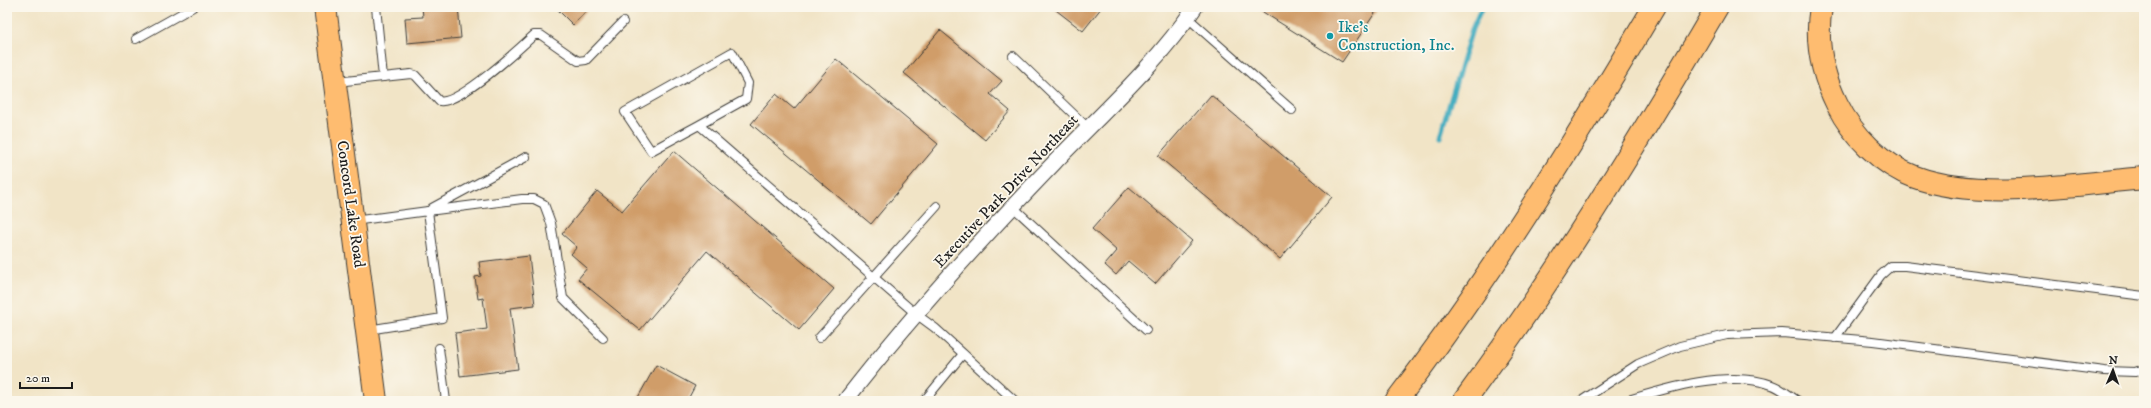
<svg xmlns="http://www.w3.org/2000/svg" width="2151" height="408" viewBox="0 0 2151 408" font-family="'IM FELL DW Pica',serif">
	<rect width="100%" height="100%" fill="#fbf7ec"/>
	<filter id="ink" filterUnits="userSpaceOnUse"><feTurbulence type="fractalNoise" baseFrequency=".025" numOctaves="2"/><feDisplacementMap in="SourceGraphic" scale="8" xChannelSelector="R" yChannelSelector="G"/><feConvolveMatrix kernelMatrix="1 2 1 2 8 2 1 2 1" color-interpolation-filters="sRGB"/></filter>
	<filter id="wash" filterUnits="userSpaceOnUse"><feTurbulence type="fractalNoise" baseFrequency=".012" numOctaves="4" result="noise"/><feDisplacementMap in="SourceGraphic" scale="16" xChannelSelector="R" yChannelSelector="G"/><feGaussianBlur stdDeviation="0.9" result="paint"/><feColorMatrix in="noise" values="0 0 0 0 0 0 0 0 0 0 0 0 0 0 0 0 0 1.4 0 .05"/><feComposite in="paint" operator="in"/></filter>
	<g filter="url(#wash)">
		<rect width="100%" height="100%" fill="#f1e4c6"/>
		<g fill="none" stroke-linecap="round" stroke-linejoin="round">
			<!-- stream -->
			<polyline stroke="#40acbf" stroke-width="5" points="1440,136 1472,29 1482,7"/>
		</g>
		<g id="blocks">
			<!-- building -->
			<g fill="#d09d69">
				<polygon points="422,7 458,7 461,38 407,43 405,18 423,17"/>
				<polygon points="555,7 590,7 573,25"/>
				<polygon points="1052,7 1102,7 1083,31"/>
				<polygon points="1255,7 1379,7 1342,62"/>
				<polygon points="940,30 1002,81 990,94 1010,111 985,140 904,73"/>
				<polygon points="836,59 938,144 871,224 751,124 776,94 794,109"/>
				<polygon points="1211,95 1332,197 1280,259 1158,156"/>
				<polygon points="674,151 834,289 799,330 707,251 640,330 578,279 587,268 571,254 577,247 562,234 597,191 622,211"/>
				<polygon points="1129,187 1192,241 1155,284 1128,261 1116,275 1105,265 1117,251 1092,229"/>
				<polygon points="529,256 535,305 510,308 518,369 460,376 455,333 487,329 483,298 478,299 475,277 481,276 479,262"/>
				<polygon points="656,365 695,386 687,401 636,401"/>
			</g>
		</g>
	</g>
	<g filter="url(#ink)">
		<use href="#blocks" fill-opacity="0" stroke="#3c3a36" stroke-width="1"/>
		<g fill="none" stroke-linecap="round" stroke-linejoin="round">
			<!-- service casing -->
			<g stroke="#3c3a36" stroke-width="10">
				<g id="service">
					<polyline points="1188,18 1292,110"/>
					<polyline points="136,39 193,7"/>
					<polyline points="1013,56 1088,128"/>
					<path d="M383,77L411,74L415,75L439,101C457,106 519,49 534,35H541L578,61L586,60L623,22"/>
					<polyline points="336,82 383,77 376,7"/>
					<polyline points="699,125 746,99 748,83 732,52 625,112 651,151 699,125 916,314 935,328 1015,401"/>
					<polyline points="1013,207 1146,330"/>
					<polyline points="432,208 526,157"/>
					<polyline points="428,211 522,199 534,199 544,204 551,223 563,298 603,338"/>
					<polyline points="353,221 428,211 442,318 368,330"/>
					<polyline points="819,338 937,206"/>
					<polyline points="1835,338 1881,275 1891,266 1905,266 2144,296"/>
					<polyline points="439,348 446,401"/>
					<polyline points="924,401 963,354"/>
					<polyline points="1581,401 1638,364 1680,346 1727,335 1782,333 1873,341 2105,371 2135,372 2144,369"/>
					<path d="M1625,401C1667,388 1730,369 1772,385C1781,388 1790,396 1798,401"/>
				</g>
			</g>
			<!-- minor casing -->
			<g stroke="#3c3a36" stroke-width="17">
				<path id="minor" d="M845,401C909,318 981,239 1054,163C1102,113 1156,65 1195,7"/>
			</g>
			<!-- primary casing -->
			<g stroke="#3c3a36" stroke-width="24">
				<polyline id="primary" points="325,7 376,401"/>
			</g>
			<!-- motorway casing -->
			<g stroke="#3c3a36" stroke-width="24">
				<g id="motorway">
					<path d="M1821,7C1815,41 1822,74 1837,104C1852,135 1882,165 1915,177C1980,201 2075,184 2144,178"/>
					<path d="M1396,401C1492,276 1574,142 1654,7"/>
					<path d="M1464,401C1557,275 1638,142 1717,7"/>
				</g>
			</g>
			<!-- service -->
			<use href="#service" stroke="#fff" stroke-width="8"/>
			<!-- minor -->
			<use href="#minor" stroke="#fff" stroke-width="15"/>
			<!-- primary -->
			<use href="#primary" stroke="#febc70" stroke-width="22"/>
			<!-- motorway -->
			<use href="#motorway" stroke="#febc70" stroke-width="22"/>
		</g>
	</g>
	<!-- markers -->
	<circle fill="#0f9aa8" stroke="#fbf7ec" stroke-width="1.5" cx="1330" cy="36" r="4"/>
	<g text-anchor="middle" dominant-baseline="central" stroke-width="3.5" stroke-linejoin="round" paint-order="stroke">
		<!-- culture labels -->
		<g font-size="16" fill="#0d838f" stroke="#fbf7ec" text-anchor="start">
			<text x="1338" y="27">Ike's<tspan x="1338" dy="18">Construction, Inc.</tspan></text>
		</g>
		<!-- street labels -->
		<g font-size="16" fill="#1c1c1c" stroke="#fbf7ec">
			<text transform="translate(1006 191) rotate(-47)">Executive Park Drive Northeast</text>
			<text transform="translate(351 204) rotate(82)">Concord Lake Road</text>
		</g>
	</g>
	<!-- margin -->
	<rect width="2151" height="408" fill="none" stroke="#fbf7ec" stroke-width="24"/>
	<!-- north arrow -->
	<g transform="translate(2113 370) rotate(2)" stroke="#fbf7ec" stroke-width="3" paint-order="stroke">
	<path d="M0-3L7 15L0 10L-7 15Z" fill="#1c1c1c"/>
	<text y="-6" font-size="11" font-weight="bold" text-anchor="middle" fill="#1c1c1c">N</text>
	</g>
	<!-- scale -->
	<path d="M20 382v6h52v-6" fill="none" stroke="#1c1c1c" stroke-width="2"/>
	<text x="26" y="382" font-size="12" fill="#1c1c1c" stroke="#fbf7ec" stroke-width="3" paint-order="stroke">20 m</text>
</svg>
